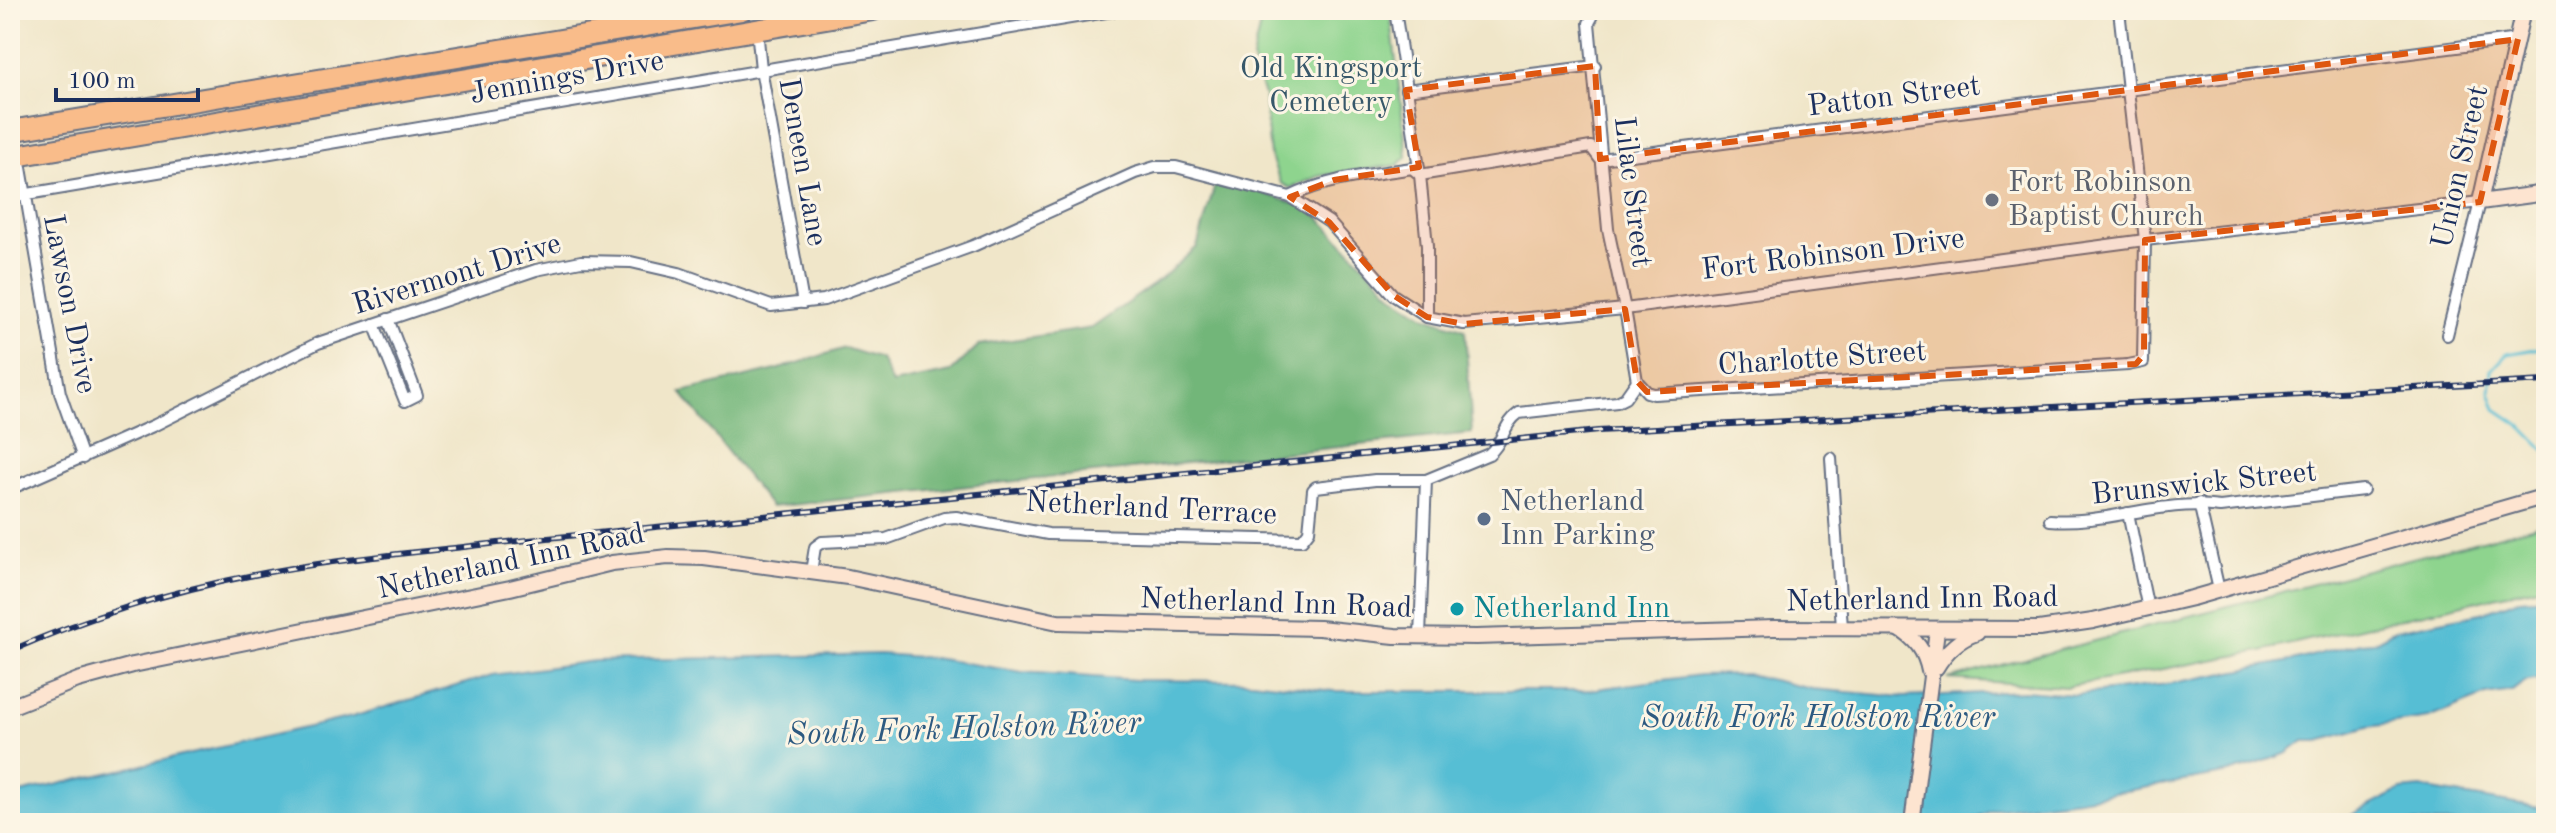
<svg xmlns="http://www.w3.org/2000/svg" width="2556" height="833" viewBox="0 0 2556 833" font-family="'Old Standard TT',serif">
	<rect width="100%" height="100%" fill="#fcf5e5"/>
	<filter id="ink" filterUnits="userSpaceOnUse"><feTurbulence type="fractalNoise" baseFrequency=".0125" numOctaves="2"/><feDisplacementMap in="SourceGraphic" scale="16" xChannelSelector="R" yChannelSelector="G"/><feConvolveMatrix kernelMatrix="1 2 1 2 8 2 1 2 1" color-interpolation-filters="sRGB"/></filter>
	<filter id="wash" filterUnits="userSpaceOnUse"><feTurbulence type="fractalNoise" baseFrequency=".006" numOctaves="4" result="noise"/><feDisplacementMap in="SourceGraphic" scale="32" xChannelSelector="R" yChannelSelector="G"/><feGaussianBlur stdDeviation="1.8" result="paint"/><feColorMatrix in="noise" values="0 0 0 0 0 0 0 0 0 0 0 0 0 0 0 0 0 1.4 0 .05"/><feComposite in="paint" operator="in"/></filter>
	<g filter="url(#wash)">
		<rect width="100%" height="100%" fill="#f0e6c9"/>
		<!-- green -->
		<g fill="#8ed48e" stroke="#548276" stroke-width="2">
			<polygon points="1267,10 1390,10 1407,157 1398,165 1319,176 1290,188 1281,183 1270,155 1264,95 1252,59 1262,17"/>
			<polygon points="2543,524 2546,537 2546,585 2261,651 2066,687 1948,679"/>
		</g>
		<!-- forest -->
		<polygon fill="#72b679" stroke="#46726c" stroke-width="2" points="1217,178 1311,209 1393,295 1427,317 1465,330 1472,433 771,507 681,392 776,370 845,348 880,359 892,384 951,372 979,345 1092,328 1161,279 1197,247"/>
		<!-- water -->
		<g fill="#57bed4" stroke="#397699" stroke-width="2">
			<polygon points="2546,597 2546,678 2524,682 2512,691 2486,695 2429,718 2368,727 2319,741 2304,741 2288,753 2230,773 2079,799 1996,809 1969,820 1983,823 10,823 10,793 20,793 352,717 493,675 594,661 880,654 933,658 1022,672 1136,680 1252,681 1333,691 1582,691 1700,675 1746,674 1812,689 1904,697 2024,691 2075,695 2167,684 2296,660 2360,643 2373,642 2395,630 2481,613 2520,599"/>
			<polygon points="2421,788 2546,809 2546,823 2336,823 2401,790"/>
		</g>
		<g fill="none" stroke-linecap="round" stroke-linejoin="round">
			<!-- stream -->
			<polyline stroke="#57bed4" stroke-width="3" points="2546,347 2507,354 2492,370 2490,392 2496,409 2521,426 2546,451"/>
		</g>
	</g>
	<g filter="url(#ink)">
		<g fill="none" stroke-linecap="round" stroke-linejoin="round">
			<!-- street casing -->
			<g stroke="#666f83" stroke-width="14">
				<g id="street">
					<polyline points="1395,10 1420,175 1427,246 1427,317"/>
					<polyline points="1596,10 1589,23 1608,229 1625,309 1637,381"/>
					<polyline points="757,29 761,69 803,303"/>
					<polyline points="1406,90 1595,66"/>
					<polyline points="10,107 14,130"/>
					<polyline points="19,156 60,393 83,458"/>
					<polyline points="10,197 1118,10"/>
					<path d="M1290,197C1328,178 1370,175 1412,168L1420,175L1591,147L1600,159L1616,157L2518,39"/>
					<polyline points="374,324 405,401 417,395 388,319"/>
					<polyline points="1831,458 1842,628"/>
					<polyline points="10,489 155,425 318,343 536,270 581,261 631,262 679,273 771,306 824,300 973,246 1135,173 1155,167 1176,167 1290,197 1329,222 1393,295 1427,317 1464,324 1625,309 2145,240 2480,202 2447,335"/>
					<polyline points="2199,503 2219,590"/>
					<polyline points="2128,513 2148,609"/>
					<path d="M2050,520C2107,525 2163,498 2220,507L2363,490"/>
					<polyline points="811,572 815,547 822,542 886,539 944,518 956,517 1048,534 1302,540 1309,531 1313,490 1316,487 1375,480 1426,480"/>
					<path d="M1420,636L1426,480L1489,454C1504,442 1503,424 1519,413L1617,402L1625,398L1637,381L1647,392L1654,394L2128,365L2143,362L2145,240L2119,10"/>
				</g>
			</g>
			<!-- secondary casing -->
			<g stroke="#666f83" stroke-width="18">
				<g id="secondary">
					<polyline points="2523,10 2480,202 2546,193"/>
					<path d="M1899,629C1916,639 1925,651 1929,671"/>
					<path d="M1936,668C1946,651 1958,639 1977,633"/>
					<polyline points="10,707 78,680 133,665 510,588 612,563 668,557 704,558 848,577 1058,622 1319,628 1395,636 1476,637 1774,628 2039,629 2093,621 2192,598 2546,496"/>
					<polyline points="1912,823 1937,630"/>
				</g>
			</g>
			<!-- highway casing -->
			<g stroke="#666f83" stroke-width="24">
				<g id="highway">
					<polyline points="10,131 742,10"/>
					<polyline points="10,157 873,10"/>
				</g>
			</g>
			<!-- street -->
			<use href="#street" stroke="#fff" stroke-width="10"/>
			<!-- secondary -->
			<use href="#secondary" stroke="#fde4d0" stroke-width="14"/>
			<!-- highway -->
			<use href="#highway" stroke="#f9bc8a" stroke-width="20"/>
			<!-- rail casing -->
			<g stroke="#1b2f5e" stroke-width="6">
				<path id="rail" d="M10,651C82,619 171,591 249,576C331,559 415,553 498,543L1598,431L2546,381"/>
			</g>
			<!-- rail -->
			<use href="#rail" stroke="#fcf5e5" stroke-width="3" stroke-dasharray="9" stroke-linecap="butt"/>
		</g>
	</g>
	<!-- marked area -->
	<path fill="#de5710" fill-opacity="0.2" stroke="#de5710" stroke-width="6" stroke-dasharray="16 10" stroke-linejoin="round" d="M2518,39L2480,202L2145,240L2144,354L2136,364L1647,392L1637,381L1625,309L1464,324L1427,317L1393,295L1329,222L1290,197L1334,180L1419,167L1406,90L1595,66L1600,159Z"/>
	<!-- markers -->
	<circle fill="#6b7280" stroke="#fcf5e5" stroke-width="3" cx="1992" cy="200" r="8"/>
	<circle fill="#5c6f8a" stroke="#fcf5e5" stroke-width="3" cx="1484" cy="519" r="8"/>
	<circle fill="#0f9aa8" stroke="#fcf5e5" stroke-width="3" cx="1457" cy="609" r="8"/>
	<g text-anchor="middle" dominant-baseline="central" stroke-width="6" stroke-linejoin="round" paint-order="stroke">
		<!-- park labels -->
		<g font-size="30" fill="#38586a" stroke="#fcf5e5">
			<text x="1331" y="69">Old Kingsport<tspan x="1331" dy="34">Cemetery</tspan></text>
		</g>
		<!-- street labels -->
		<g font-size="30" fill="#1b2f5e" stroke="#fcf5e5">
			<text transform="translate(567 78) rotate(-10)">Jennings Drive</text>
			<text transform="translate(1894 97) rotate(-7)">Patton Street</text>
			<text transform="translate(802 162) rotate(80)">Deneen Lane</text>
			<text transform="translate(2461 167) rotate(-77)">Union Street</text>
			<text transform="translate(1632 192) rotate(83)">Lilac Street</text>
			<text transform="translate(1833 255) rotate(-7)">Fort Robinson Drive</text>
			<text transform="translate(457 275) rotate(-17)">Rivermont Drive</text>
			<text transform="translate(69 304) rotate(79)">Lawson Drive</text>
			<text transform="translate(1822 359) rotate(-4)">Charlotte Street</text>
			<text transform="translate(2204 484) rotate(-6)">Brunswick Street</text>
			<text transform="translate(1151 509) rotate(3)">Netherland Terrace</text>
			<text transform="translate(511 562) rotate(-12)">Netherland Inn Road</text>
			<text transform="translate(1922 600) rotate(-1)">Netherland Inn Road</text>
			<text transform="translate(1276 604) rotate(2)">Netherland Inn Road</text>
		</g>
		<!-- worship labels -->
		<g font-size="30" fill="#5b616d" stroke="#fcf5e5" text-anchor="start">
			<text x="2008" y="183">Fort Robinson<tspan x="2008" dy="34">Baptist Church</tspan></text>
		</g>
		<!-- service labels -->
		<g font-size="30" fill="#4e5e75" stroke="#fcf5e5" text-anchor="start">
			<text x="1500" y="502">Netherland<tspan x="1500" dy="34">Inn Parking</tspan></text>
		</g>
		<!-- culture labels -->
		<g font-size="30" fill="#0d838f" stroke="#fcf5e5" text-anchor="start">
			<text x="1473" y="609">Netherland Inn</text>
		</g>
		<!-- water labels -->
		<g font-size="32" font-style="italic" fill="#2d5a81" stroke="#fcf5e5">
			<text x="1818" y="719">South Fork Holston River</text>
			<text transform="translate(964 730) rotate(-2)">South Fork Holston River</text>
		</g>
	</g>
	<!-- margin -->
	<rect width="2556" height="833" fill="none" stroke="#fcf5e5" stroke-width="40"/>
	<!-- scale -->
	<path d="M56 88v12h142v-12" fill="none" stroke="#1b2f5e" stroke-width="4"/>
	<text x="68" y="88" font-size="24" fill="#1b2f5e" stroke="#fcf5e5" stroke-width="6" paint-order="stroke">100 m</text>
</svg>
